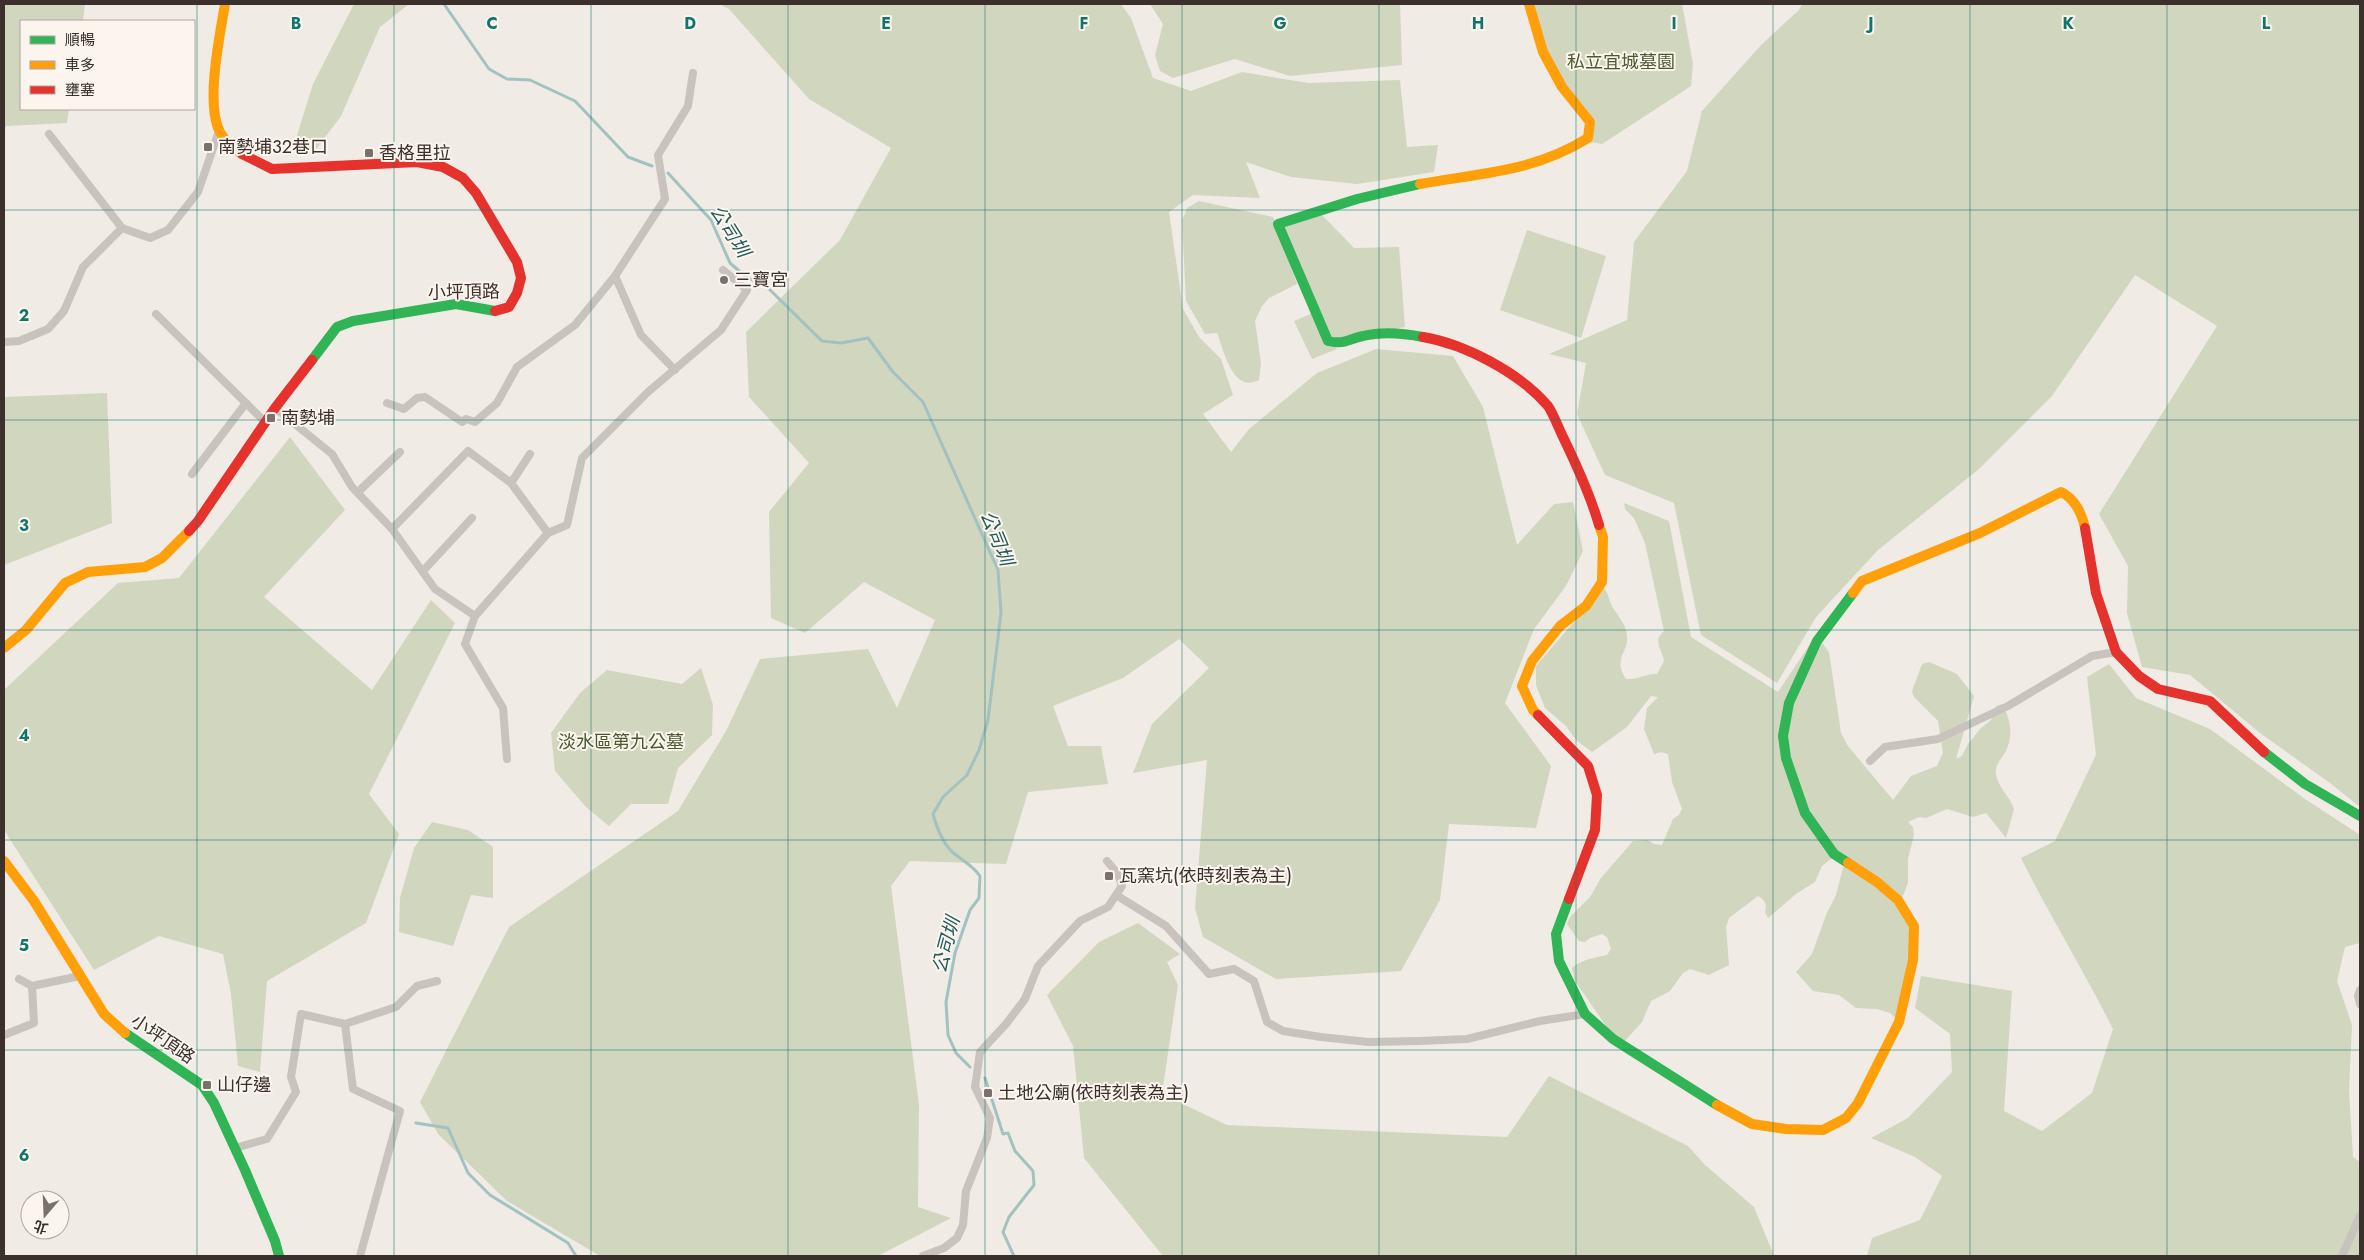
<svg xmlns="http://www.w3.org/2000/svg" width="2364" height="1260" viewBox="0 0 2364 1260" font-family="Jost,'Noto Sans TC',sans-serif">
	<rect width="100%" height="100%" fill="#f0ebe5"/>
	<!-- green -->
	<g fill="#d1d6bf">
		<polygon points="4,4 85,4 83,21 21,21 21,109 69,109 67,123 6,126 4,134"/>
		<polygon points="354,4 409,4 380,27 341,116 314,152 294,145 313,84"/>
		<polygon points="719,4 1121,4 1131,18 1153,78 1191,91 1242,72 1308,83 1400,80 1407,147 1438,145 1434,172 1357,184 1291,177 1246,162 1260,198 1193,195 1169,212 1183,309 1199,337 1221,359 1233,395 1203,414 1231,452 1249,429 1317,373 1376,349 1453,356 1483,407 1517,545 1554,504 1573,502 1583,551 1566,586 1534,629 1505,703 1551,766 1536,828 1449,824 1440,900 1401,971 1276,979 1203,937 1195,908 1207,760 1133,773 1152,724 1209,668 1179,639 1123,678 1053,706 1068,746 1101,746 1108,784 1028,792 1006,864 910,861 891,886 919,1105 918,1207 951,1218 878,1256 600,1256 507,1201 438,1134 420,1102 509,927 678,811 726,731 760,659 868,649 897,708 935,620 864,582 805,633 771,618 769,512 809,463 749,397 746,332 840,240 891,148 809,99 729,9"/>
		<polygon points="1150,4 1400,4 1402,65 1290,76 1235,59 1173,78 1160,71 1155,55 1163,24"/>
		<polygon points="1531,4 1682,4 1693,64 1691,86 1602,144 1590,142 1593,127 1567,87 1546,51"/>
		<polygon points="1802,4 2360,4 2360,807 2330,783 2260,733 2190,675 2142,667 2127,613 2128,566 2099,514 2217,326 2135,275 2052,396 1979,469 1878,550 1816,617 1777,683 1701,635 1674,503 1605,475 1577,414 1586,363 1549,354 1627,320 1634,242 1687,171 1702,111 1762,44 1799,10"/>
		<path d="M1199,201L1273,217L1297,284L1269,298L1262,306L1255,321L1261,363L1259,380C1233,394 1224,351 1217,333L1205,334L1186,301L1182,221L1187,208Z"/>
		<polygon points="1320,213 1354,248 1399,247 1405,327 1331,340 1281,225"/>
		<polygon points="1527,230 1606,256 1581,338 1500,310"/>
		<polygon points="1313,313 1337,349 1312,359 1294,321"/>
		<polygon points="107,393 112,523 4,565 4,397"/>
		<polygon points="290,437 345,510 264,597 372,690 431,600 455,623 369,794 399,834 366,923 267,981 260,1072 238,1066 231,994 223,954 159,936 94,970 4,830 4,695 5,689 118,583 179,578"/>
		<path d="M1624,503L1669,521L1691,637L1778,692L1816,635L1829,652L1841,733L1848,746L1893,800L1911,776L1937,766L1943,753L1938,721L1914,697L1912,691L1922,664L1929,662L1957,674L1974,696L1956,759L1962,756L1968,744L1981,728L1991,720L1996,706L2002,704C2011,720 2014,735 2005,753C2000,760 1995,765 1996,774C1998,788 2010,796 2014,809L2006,838L1986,813L1973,817L1947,809L1926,818L1919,817L1908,822L1913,827L1914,835L1908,859V883L1900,903L1916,934L1897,1019L1890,1013L1877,1009L1856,1008L1839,995L1813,991L1796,972L1812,954L1826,915L1836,895L1843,868L1847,862L1832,858L1822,866L1815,882L1796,894L1768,918L1765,912C1767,904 1765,900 1758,896L1729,918L1726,927L1729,965L1709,975L1690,969L1683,973L1670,991L1651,1001L1642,1022L1623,1043L1613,1036L1575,981L1572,968C1582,959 1595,958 1607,955L1611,949L1607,937L1602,934L1590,938L1585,942L1579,941L1567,924L1570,917L1590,897L1601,878L1633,841L1648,840L1654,844L1662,845L1673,819L1679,815L1682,809L1672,782L1668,754L1661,752L1654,754L1644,729L1647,708L1658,697L1651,696L1627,727L1592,752L1576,740L1566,726L1545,708L1536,685V666L1586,608L1592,587L1599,586L1605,589C1608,594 1609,599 1611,604C1616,615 1625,621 1627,635C1629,653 1612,658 1626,679C1638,680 1646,673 1657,674L1664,661C1662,649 1652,641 1664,631L1645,543L1634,518L1625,509Z"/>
		<path d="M2109,664L2136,698L2210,729L2305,799L2360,835V943L2345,947L2337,981L2352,1025L2349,1089L2353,1157L2360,1162L2359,1256H1867L1872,1238L1920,1220L1942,1176L1915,1157L1871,1138L1908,1118L1952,1072L1950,1034L1915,1008L1921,976L2012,991L2004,1111L2042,1131L2092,1093L2113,1029C2084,971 2050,916 2021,858L2055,841L2096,755L2087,677Z"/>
		<polygon points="701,668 713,705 712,735 678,768 668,804 631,804 609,826 586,807 555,771 551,733 580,693 607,670 682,684"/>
		<polygon points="432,822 468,830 493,847 493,898 471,895 453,946 399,932 400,898 414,848"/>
		<polygon points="1138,923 1180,954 1167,962 1178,985 1162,1094 1227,1125 1507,1137 1549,1076 1688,1146 1704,1164 1754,1207 1774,1256 1163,1256 1084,1158 1073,1046 1047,995 1099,942"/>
	</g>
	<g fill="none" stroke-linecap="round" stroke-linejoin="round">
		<!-- stream -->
		<g stroke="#a1c2c1" stroke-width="3">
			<polyline points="444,4 489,69 507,79 530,80 575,101 628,157 652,166"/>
			<path d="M668,173L711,220L730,263L746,277L766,286L822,341L841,343L868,338L893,372L923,402L998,570L1001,613L988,720L979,750L967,775L943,797L933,814C937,828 943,846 956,855C966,863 973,866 980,876L979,898L970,910L955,953L946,1002L948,1035L956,1053L970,1067"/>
			<polyline points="985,1078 1003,1134 1008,1133 1015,1151 1033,1171 1034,1185 1009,1217 1003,1232 1014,1256"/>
			<polyline points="416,1123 448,1128 468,1173 490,1195 568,1243 576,1256"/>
		</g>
		<!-- street -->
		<g stroke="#c9c3be" stroke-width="8">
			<polyline points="49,134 122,228"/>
			<polyline points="615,276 665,199 658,155 688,106 693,73"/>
			<polyline points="156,314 266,423"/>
			<polyline points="4,342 19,341 48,329 64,311 83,267 122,228 150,238 168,230 198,192 219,131"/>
			<polyline points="387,403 404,409 417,398 425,397 462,422 466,419 475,422 497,403 517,367 575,325 615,276 641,335 675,370"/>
			<polyline points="275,408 332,454 352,487 392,529 435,589 475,616 465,644 503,708 507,759"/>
			<polyline points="192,474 246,403"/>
			<polyline points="511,483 530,454"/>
			<polyline points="358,492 400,452"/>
			<polyline points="392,529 468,451 511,483 548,533"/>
			<polyline points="423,571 472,518"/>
			<polyline points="475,616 548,533 567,525 582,458 648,392 721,330 747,290 723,270"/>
			<polyline points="1870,761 1885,747 1938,739 2008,706 2092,656 2116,652"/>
			<polyline points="1116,895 1166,926 1209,974 1234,969 1254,981 1267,1022 1283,1031 1321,1037 1368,1042 1419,1041 1467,1039 1540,1021 1585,1014"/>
			<polyline points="19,979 32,986 80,976"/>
			<polyline points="2360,990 2358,996 2360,1004"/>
			<polyline points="345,1024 353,1089 400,1111 360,1256"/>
			<polyline points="4,1035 34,1023 32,986"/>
			<polyline points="235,1148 267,1139 296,1092 291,1077 301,1014 345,1024 396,1007 417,986 437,981"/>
			<polyline points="923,1256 944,1248 957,1238 963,1225 966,1191 987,1138 990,1118 975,1087 980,1052 1006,1024 1025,999 1038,966 1080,921 1108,907 1122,886 1118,874 1107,861"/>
			<polyline points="2342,1256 2360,1216"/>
		</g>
		<!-- fast -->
		<g stroke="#30b455" stroke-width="10">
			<path d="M1420,184L1357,199L1278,224L1328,341C1344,345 1348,339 1363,336C1383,331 1403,333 1423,337"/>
			<polyline points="312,360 337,327 353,321 456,304 495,311"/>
			<polyline points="2264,752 2305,784 2360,816"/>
			<polyline points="1848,863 1834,854 1805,813 1786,758 1783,736 1789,703 1817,641 1853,593"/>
			<polyline points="1569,899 1556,934 1559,961 1585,1014 1613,1039 1717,1105"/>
			<polyline points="125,1033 202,1085 214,1103 245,1170 275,1241 279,1256"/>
		</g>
		<!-- slow -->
		<g stroke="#ff9f0a" stroke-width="10">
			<path d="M225,4C220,35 205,104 220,132C225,141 233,148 242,154"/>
			<path d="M1420,184C1480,173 1534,172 1588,138L1590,122L1562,87L1543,52L1529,4"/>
			<path d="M1853,593L1862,581L1980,533L2061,492C2074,498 2082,513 2085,528"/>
			<polyline points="4,648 26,630 65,583 88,572 145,567 162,558 189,531"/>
			<polyline points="1538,715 1533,710 1522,686 1532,661 1560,626 1586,606 1602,582 1603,537 1599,525"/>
			<polyline points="4,861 34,901 104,1014 125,1033"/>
			<polyline points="1717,1105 1752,1124 1786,1129 1823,1130 1846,1118 1858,1103 1899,1022 1913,960 1914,926 1898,900 1877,882 1848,863"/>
		</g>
		<!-- jam -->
		<g stroke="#e5322d" stroke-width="10">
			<polyline points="242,154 272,169 417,162 443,167 463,178 476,193 517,262 521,278 517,293 509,307 495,311"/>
			<path d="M1423,337C1465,344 1520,373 1548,406C1554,415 1558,427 1563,437C1577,466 1590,494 1599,525"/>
			<polyline points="2085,528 2096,593 2116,652 2139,676 2158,689 2210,701 2264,752"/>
			<polyline points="189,531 198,521 275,408 312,360"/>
			<polyline points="1538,715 1588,766 1597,795 1595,830 1569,899"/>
		</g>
	</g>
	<!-- grid -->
	<path fill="none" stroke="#0f766e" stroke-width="1" stroke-opacity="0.55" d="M197,4V1256M394,4V1256M591,4V1256M788,4V1256M985,4V1256M1182,4V1256M1379,4V1256M1576,4V1256M1773,4V1256M1970,4V1256M2167,4V1256M4,210H2360M4,420H2360M4,630H2360M4,840H2360M4,1050H2360"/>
	<!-- markers -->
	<g fill="#7a716c" stroke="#fbf5ee" stroke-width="2">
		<rect x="203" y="142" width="10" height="10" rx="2.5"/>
		<rect x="364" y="148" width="10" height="10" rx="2.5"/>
		<circle cx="724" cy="280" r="5"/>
		<rect x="266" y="413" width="10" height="10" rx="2.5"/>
		<rect x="1104" y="871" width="10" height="10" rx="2.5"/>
		<rect x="202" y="1080" width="10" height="10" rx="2.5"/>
		<rect x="983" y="1088" width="10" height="10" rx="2.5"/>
	</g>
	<g text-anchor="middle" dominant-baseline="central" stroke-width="4" stroke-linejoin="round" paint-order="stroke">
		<!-- park labels -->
		<g font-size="18" fill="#4a5a2e" stroke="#fbf5ee">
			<text x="1621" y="62">私立宜城墓園</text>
			<text x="621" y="742">淡水區第九公墓</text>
		</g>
		<!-- poi labels -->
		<g font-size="18" fill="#3b302b" stroke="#fbf5ee" text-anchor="start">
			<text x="218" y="147">南勢埔32巷口</text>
			<text x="379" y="153">香格里拉</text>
			<text x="734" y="280">三寶宮</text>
			<text x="281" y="418">南勢埔</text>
			<text x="1119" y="876">瓦窯坑(依時刻表為主)</text>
			<text x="217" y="1085">山仔邊</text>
			<text x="998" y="1093">土地公廟(依時刻表為主)</text>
		</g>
		<!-- street labels -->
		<g font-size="18" fill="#3b302b" stroke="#fbf5ee">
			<text transform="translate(464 292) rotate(-1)">小坪頂路</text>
			<text transform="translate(163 1039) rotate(34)">小坪頂路</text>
		</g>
		<!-- water labels -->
		<g font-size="19" font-style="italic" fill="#1f5a5e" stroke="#fbf5ee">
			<text transform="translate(730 231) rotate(58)">公司圳</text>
			<text transform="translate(997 538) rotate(68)">公司圳</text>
			<text transform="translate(946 945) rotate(-75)">公司圳</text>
		</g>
	</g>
	<g font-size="16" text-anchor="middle" font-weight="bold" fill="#0f766e" stroke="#fbf5ee" stroke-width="4" stroke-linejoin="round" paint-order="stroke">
		<text x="296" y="29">B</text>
		<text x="492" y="29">C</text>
		<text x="690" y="29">D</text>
		<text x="886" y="29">E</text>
		<text x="1084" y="29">F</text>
		<text x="1280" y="29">G</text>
		<text x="1478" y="29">H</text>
		<text x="1674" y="29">I</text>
		<text x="1871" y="29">J</text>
		<text x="2068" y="29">K</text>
		<text x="2266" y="29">L</text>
		<text x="24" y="321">2</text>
		<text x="24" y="531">3</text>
		<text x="24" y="741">4</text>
		<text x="24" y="951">5</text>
		<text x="24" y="1161">6</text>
	</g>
	<!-- border -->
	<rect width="2364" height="1260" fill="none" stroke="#3b302b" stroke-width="10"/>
	<!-- legend -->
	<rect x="20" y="20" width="175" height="90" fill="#fbf5ee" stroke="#aea6a0"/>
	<rect x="30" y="36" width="25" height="8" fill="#30b455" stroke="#aea6a0"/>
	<text x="65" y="45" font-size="15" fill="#3b302b">順暢</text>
	<rect x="30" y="61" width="25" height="8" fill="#ff9f0a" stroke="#aea6a0"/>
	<text x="65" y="70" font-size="15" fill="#3b302b">車多</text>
	<rect x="30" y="86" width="25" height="8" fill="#e5322d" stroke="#aea6a0"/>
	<text x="65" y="95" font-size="15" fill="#3b302b">壅塞</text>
	<!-- north arrow -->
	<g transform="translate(45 1215) rotate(199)"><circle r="24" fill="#fbf5ee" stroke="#aea6a0"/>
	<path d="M0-4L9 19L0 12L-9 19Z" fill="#7a716c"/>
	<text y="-8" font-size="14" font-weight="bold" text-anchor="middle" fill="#3b302b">北</text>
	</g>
</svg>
